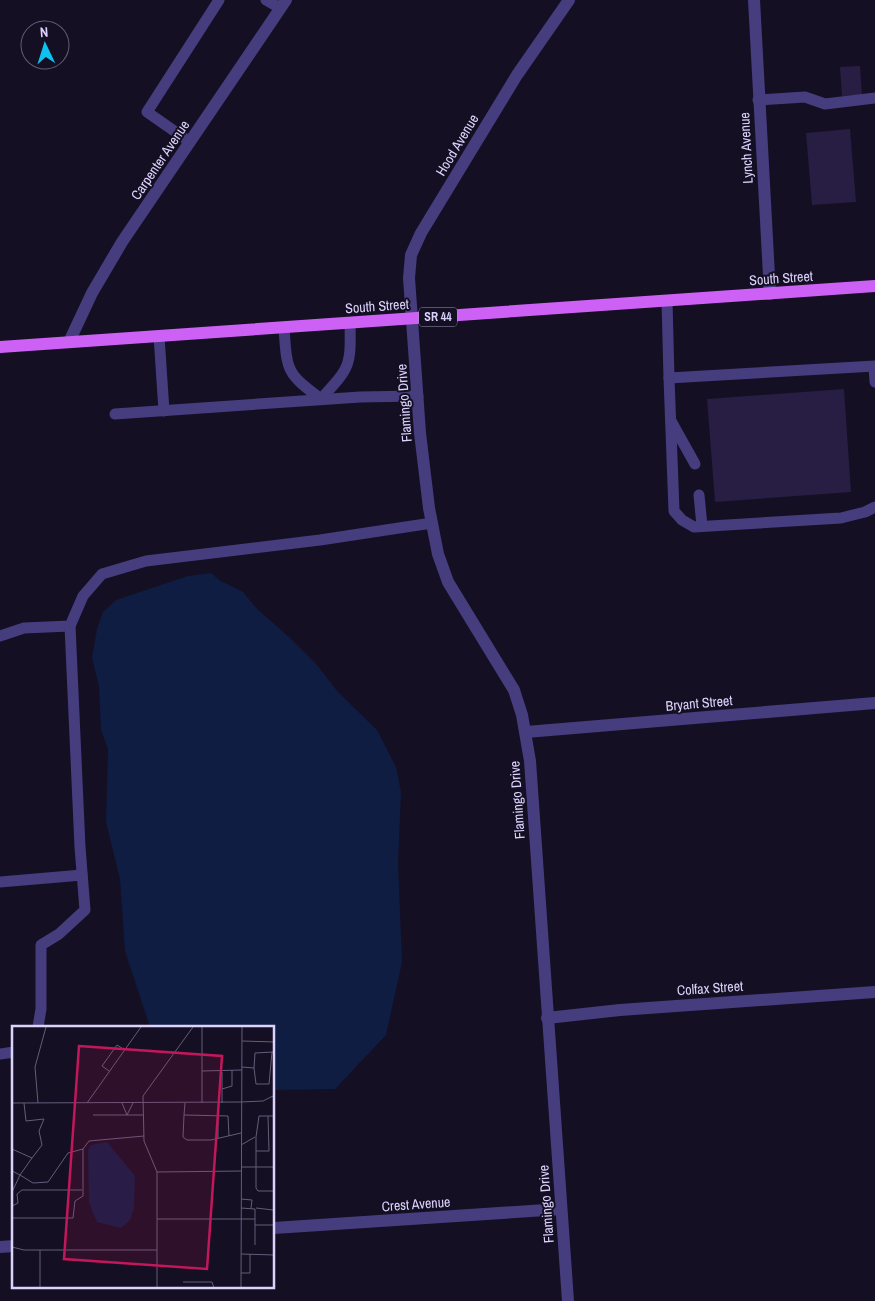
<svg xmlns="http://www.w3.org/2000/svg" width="875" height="1301" viewBox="0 0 875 1301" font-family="'Archivo Narrow',sans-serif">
	<rect width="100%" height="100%" fill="#150f23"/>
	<!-- water -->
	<polygon fill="#0f1d42" points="211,573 219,580 243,592 257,609 290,638 317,665 338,692 377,730 396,767 401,792 398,863 402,962 386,1035 335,1089 274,1090 274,1027 150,1027 125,951 120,879 106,822 108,749 101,730 99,686 92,658 97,629 103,612 116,600 188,576"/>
	<!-- building -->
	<g fill="#281d42">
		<polygon points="860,66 862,95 842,96 840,67"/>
		<polygon points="850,129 856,202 812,205 806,133"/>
		<polygon points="844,389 851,492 715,502 707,399"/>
	</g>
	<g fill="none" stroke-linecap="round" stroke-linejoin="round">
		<!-- service -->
		<g stroke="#463d7f" stroke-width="11">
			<polyline points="266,0 280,8"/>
			<polyline points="758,100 805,97 825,104 875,98"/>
			<polyline points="190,142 147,112 219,0"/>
			<polyline points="667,301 669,378 875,366"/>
			<path d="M284,328C287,371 286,373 321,399C350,367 351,367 350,323"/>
			<polyline points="159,336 164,411"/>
			<polyline points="874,367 875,382"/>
			<polyline points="669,378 674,511 682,520 694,527 841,518 865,512 875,507"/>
			<polyline points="115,414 360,397 418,396"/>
			<polyline points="671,421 695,464"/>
			<polyline points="699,495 702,526"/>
			<polyline points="0,636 24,628 70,626 83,596 102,574 146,561 320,540 432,523"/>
			<polyline points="0,882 82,875"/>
			<polyline points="38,1027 41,1009 41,945 59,934 85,910 80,847 70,626"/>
			<polyline points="0,1054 14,1052"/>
		</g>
		<!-- minor -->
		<g stroke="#463d7f" stroke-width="12">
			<polyline points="754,0 770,294"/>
			<polyline points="69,342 92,293 122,242 286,0"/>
			<polyline points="526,732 875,703"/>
			<polyline points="547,1018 620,1010 875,992"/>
			<polyline points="274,1228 561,1209"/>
			<polyline points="0,1247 14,1246"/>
			<polyline points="568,1301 530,761 522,715 514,690 448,582 438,554 429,508 420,433 409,278 411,255 421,233 517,75 569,0"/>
		</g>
		<!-- primary -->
		<polyline stroke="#cd61f6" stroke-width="12" points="0,347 875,286"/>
	</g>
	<g text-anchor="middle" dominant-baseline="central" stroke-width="4" stroke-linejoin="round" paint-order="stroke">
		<!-- shield labels -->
		<rect fill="#150f23" stroke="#a098bb" stroke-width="1" x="419" y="307.5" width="38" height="19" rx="4"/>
		<g font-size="12" font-weight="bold" fill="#dcd3fc">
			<text x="438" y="317">SR 44</text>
		</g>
		<!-- street labels -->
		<g font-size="14" fill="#dcd3fc" stroke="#150f23">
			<text transform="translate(457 145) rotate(-59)">Hood Avenue</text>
			<text transform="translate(746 148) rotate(-93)">Lynch Avenue</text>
			<text transform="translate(160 160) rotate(-56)">Carpenter Avenue</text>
			<text transform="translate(781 278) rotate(-4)">South Street</text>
			<text transform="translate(377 306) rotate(-4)">South Street</text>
			<text transform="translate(404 403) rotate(-94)">Flamingo Drive</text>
			<text transform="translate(699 703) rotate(-5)">Bryant Street</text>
			<text transform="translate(517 800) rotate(-94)">Flamingo Drive</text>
			<text transform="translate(710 988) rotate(-4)">Colfax Street</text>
			<text transform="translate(416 1204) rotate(-4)">Crest Avenue</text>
			<text transform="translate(546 1204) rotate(-94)">Flamingo Drive</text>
		</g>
	</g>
	<!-- overview -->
	<g transform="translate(12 1026)">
		<rect width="262" height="262" fill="#150f23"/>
		<path d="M95,116L123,150L122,182L118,194L109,202L85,196L77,177L76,124L79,119Z" fill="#0f1d42"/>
		<path fill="none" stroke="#655d7a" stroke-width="1" d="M230,15L263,16M230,41L242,42L244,58H257L260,26M242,42L243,27L261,26M97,45L90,40L105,19L113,24M190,45L230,44M210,63L220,60V44M0,77L229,76L251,75L263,69M26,77L23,41L34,1M75,77L129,1M110,77L115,89L121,77M173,77L172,89L216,90L217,110M190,77V1M210,77V46M81,89H131M172,89L171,111L175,114H199L229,107M206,90V112M263,90H247L244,111V162L246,165H263M229,119L243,111M0,123L20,132L30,119L27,105L32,93L14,95L12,77M244,125H257L256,90M229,141H263M0,145L8,149L20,132M145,146L229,145M8,149L21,157L36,156L56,127L71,123L77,115L132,110M0,166L8,149M229,173L240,174L239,182M0,180L6,177L5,168L10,164H70M229,182L243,183V193M244,182L261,184M0,192H61L63,175L71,170V123M145,193H243V219M243,199H263M0,221L12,224H145M28,224V262M229,228L263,229M229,247H238V228M171,256H200L202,262M145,262V146L132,115L131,70L181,1M229,262L230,1"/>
		<path fill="#c2185b" fill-opacity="0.15" stroke="#c2185b" stroke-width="2.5" d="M67,20L210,30L195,243L52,233Z"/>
		<rect width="262" height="262" fill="none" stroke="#dcd3fc" stroke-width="2.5"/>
	</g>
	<!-- north arrow -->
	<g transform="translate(45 45) rotate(356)"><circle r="24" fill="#150f23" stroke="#655d7a"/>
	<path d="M0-4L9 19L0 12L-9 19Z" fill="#0ec1ee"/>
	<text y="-8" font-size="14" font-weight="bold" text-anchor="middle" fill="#dcd3fc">N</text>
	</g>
</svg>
